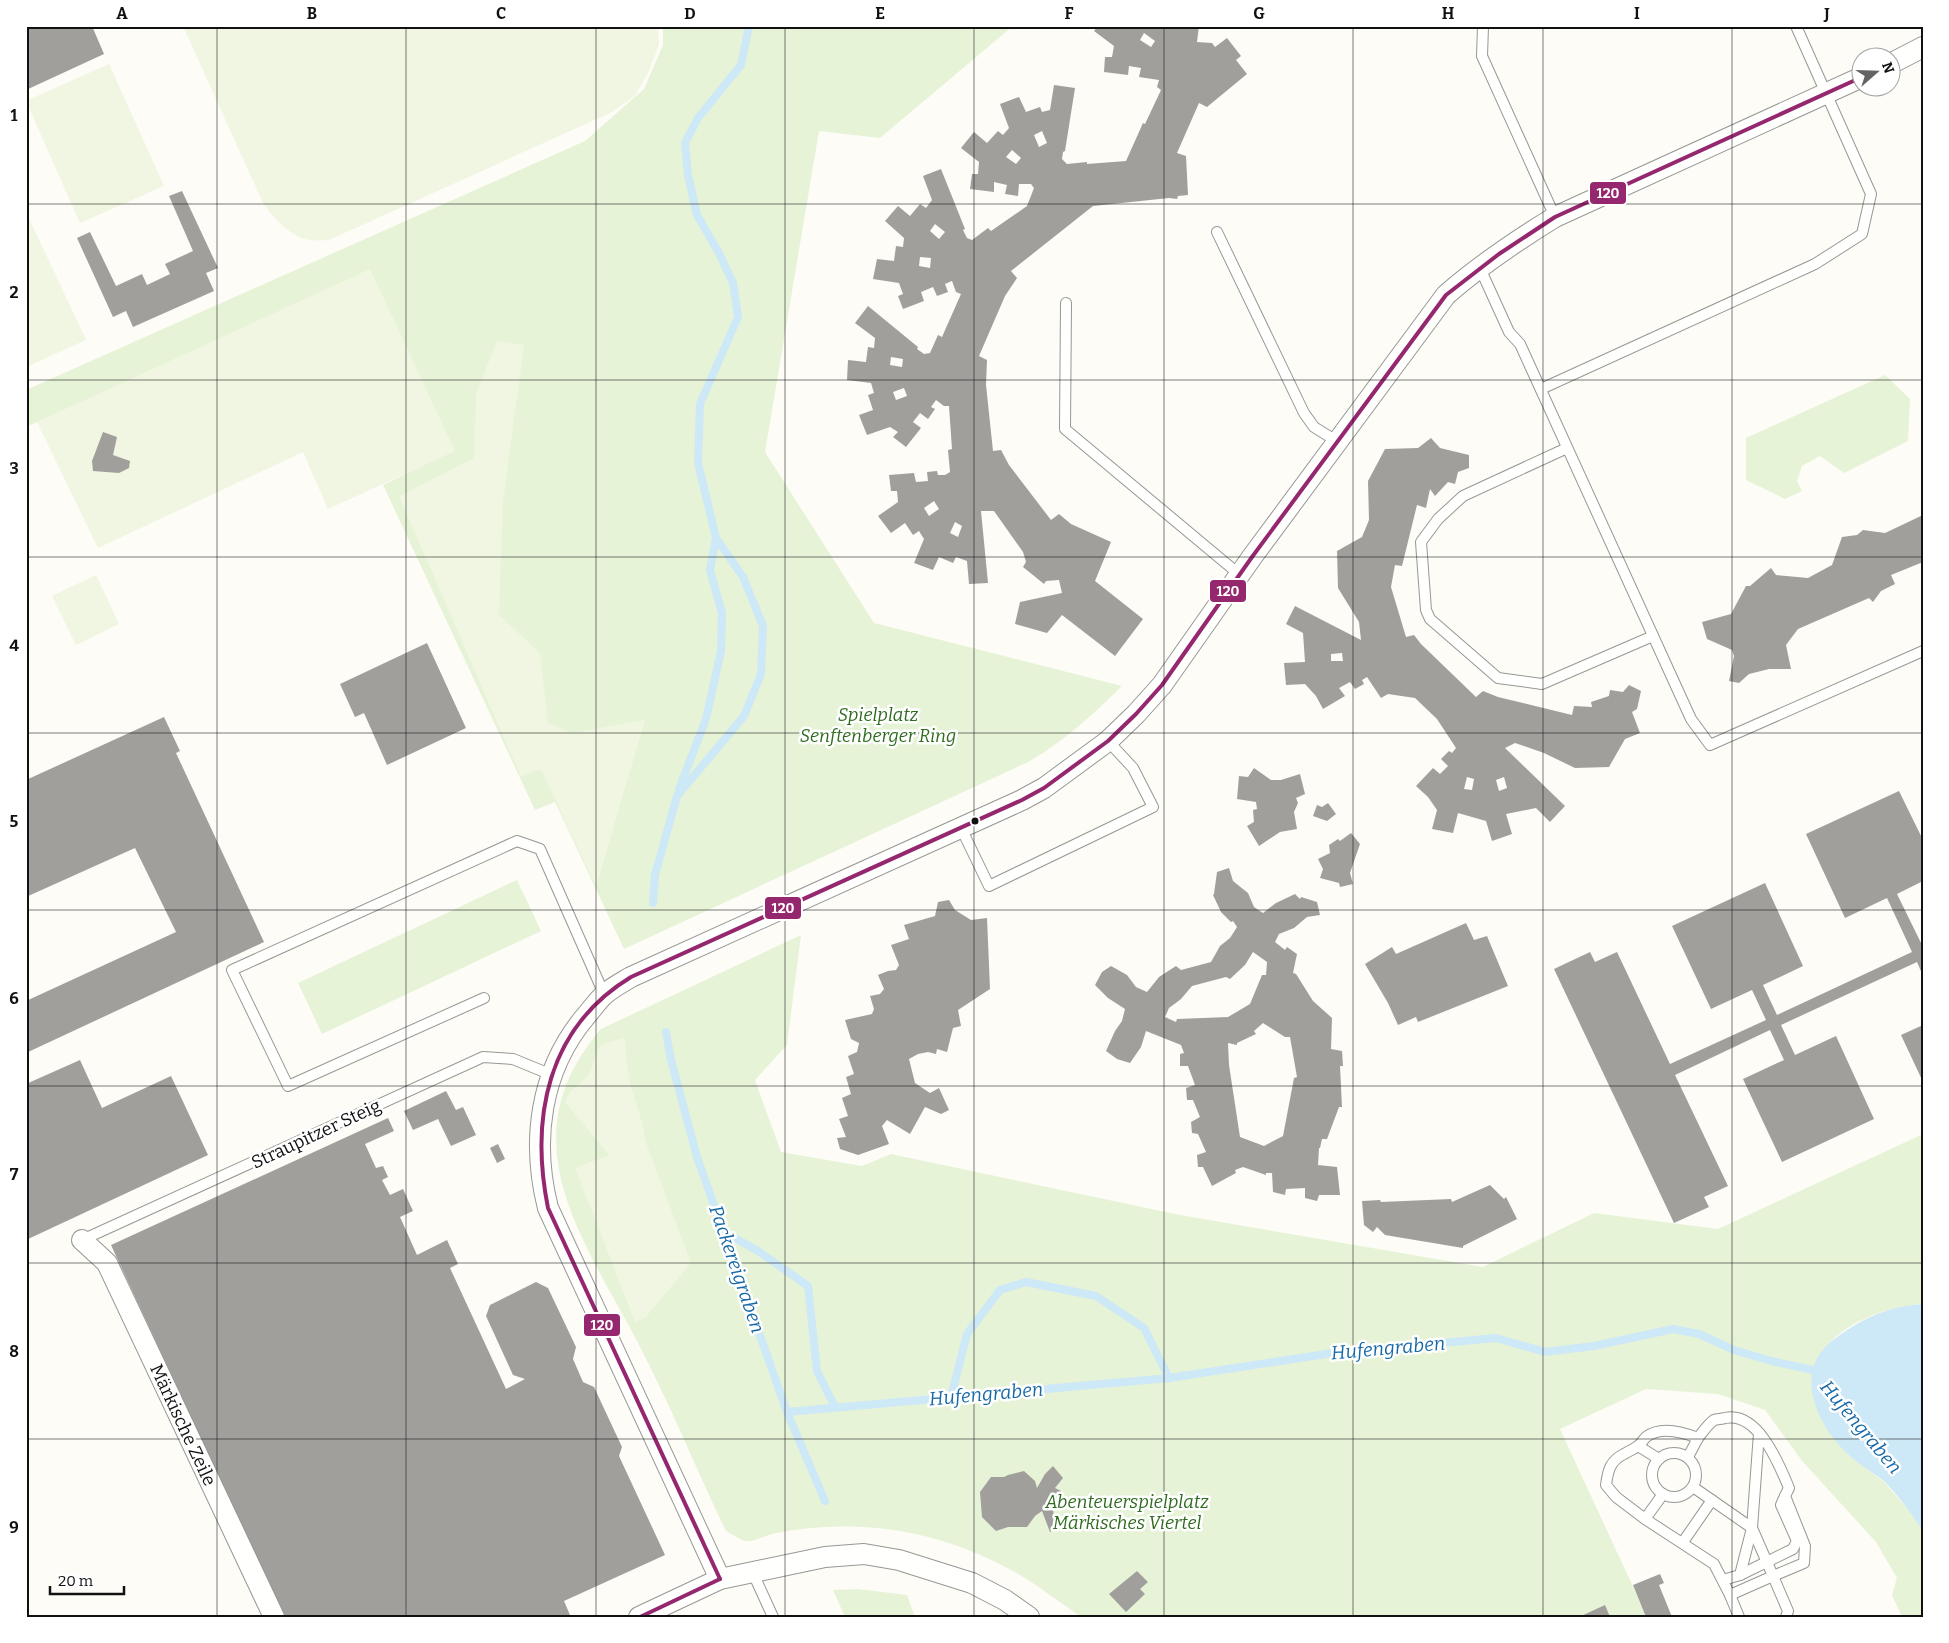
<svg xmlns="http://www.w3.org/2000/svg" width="1949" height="1643" viewBox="0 0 1949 1643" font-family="Bitter,serif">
	<rect width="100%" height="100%" fill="#fdfcf7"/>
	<!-- green -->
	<g fill="#e7f3d7">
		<path d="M663,26H1013L880,138L819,131L765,452L874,623L1122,686C1092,715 1065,741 1028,762L624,949L555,802L535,810L383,485L455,450L122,384L26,427V390L585,141L644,89L663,45Z"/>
		<polygon points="1885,375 1910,399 1908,441 1844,473 1820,456 1802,466 1797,481 1802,491 1785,499 1746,480 1746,438"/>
		<polygon points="517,880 541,931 322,1034 298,983"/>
		<path d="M801,935L787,1045L755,1080L781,1152L862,1166L891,1154L1180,1215L1483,1267L1594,1213L1718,1229L1923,1134V1304C1884,1307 1840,1323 1818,1357L1849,1455L1884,1482L1913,1515L1923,1531V1617H1902L1892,1595L1897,1578L1876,1542L1803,1462L1765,1410L1718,1394L1646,1389L1560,1429L1647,1617H1081C1062,1604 1044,1590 1025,1578C964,1541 896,1523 825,1527C807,1528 789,1530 772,1534C765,1536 753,1542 746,1541C740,1540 732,1534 726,1531C696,1469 670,1404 638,1343C583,1238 506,1139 601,1029Z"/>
		<polygon points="858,1589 907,1595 915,1617 845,1617 833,1590"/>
	</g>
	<!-- pitch -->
	<g fill="#f0f6e1">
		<path d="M183,26H658L659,44L649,71L635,96L612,112L329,240C322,240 315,241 309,240C289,236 274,218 263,203Z"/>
		<polygon points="109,64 164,186 80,223 26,101"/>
		<polygon points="26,212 86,340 26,367"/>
		<polygon points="370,269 455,451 328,509 303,452 98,548 37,422"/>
		<polygon points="497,341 524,345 503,502 499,615 540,653 548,723 573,733 645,720 596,887 541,769 521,777 399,496 474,458 476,394"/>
		<polygon points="96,575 119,624 76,645 52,596"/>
		<path d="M625,1038C626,1054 627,1070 631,1086C636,1105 643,1120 645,1140L691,1263L646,1317L635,1322L575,1168L609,1155L565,1102C572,1087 572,1091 583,1081C592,1073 594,1060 597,1049L606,1043Z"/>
	</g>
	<!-- water -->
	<path fill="#cde8f7" d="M1923,1304V1531C1912,1514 1900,1498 1886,1483C1875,1473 1860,1466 1849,1455C1818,1427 1791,1372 1833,1340C1863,1318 1885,1307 1923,1304Z"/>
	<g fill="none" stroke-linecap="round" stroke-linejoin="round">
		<!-- stream -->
		<g stroke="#cde8f7" stroke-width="8">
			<polyline points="679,789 706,719 721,651 722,613 710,570 716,538"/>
			<polyline points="653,903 655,875 677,796 744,716 761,674 763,626 743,577 716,538 698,463 700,404 738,317 733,283 719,253 697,215 688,175 685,143 698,118 741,65 749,26"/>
			<polyline points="666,1032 671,1060 697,1157 787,1412 825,1501"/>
			<polyline points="724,1232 758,1251 808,1286 817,1371 835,1407"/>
			<polyline points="951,1397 967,1334 1000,1290 1026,1282 1096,1296 1144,1328 1169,1378"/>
			<polyline points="787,1412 1169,1378 1333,1353 1496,1338 1545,1352 1594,1346 1673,1329 1699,1334 1734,1350 1771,1361 1813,1370 1819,1378"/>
		</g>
	</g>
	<!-- building -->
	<g fill="#a19f9c" fill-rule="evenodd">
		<polygon points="26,26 92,26 104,54 26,90"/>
		<path d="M1098,26H1171L1172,29L1180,26H1199L1197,42L1212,43L1215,47L1227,38L1241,56L1236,60L1247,74L1207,107L1199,103L1177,153L1186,156L1188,195L1178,196L1177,199L1169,198L1093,206L1011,271L1017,278L1005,296L979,356L987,360L986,385L993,451L1001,450L1009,465L1051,520L1059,514L1071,524L1111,542L1095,581L1143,619L1115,656L1062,615L1047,633L1015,624L1020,602L1062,593L1059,580L1046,581L1044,584L1023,567L1026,562L1023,552L994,511H981L988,583L969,584L967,561L956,557L953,563L939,557L933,570L914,563L924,539L919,531L913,535L905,523L891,533L878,516L898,502L897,491H891L889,475L914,473L916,482L928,481L927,472L937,471L938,475H945L950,472L948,450L952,449L949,406H944L936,400L931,407L935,409L928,419L920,413L913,422L921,428L906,447L893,437L898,432L890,427L867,435L859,415L873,410L868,395L874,393L871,383L847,380L848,360L866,362L868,347L874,348L875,338L855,323L868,306L918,347L917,349L924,354L930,353L938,335L942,337L961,294L956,292L952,281L945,284L948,292L937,296L933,287L921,292L924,301L903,309L898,296L903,294L899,283L873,279L877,259L894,261L896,246L903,247L904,238L885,221L898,206L910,216L920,204L926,208L932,200L923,176L941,169L965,229L963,230L967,238L972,240L988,228L991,231L1027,206L1034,188L1031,184H1019L1018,196L1005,194L1007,185L994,182V192L970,189L972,174H978L979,162L961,148L974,132L987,143L998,131L1003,135L1009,128L1000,104L1019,97L1026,112L1040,107L1042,112L1050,110L1054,85L1075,88L1065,151L1063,152L1062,159L1067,164L1087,162V164L1126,161L1143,123L1145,124L1161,90L1157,87L1159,80L1139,77L1141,68L1129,66L1128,75L1104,72L1105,57H1112L1114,46L1094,31ZM1144,33L1155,41L1151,47L1140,40ZM1042,131L1047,143L1039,147L1034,135ZM1012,150L1021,158L1016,164L1006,157ZM935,224L945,232L939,239L930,231ZM920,257L931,258L930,268L919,266ZM891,357L903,359L902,367L890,365ZM904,388L907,396L896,400L893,392ZM934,501L939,509L929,516L924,508ZM955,522L962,526L958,537L950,533Z"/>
		<polygon points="182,191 218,268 206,273 214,291 133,327 126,311 113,317 77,238 90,232 116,286 142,274 147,285 170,274 165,264 193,251 169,196"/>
		<polygon points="103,432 117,437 113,455 130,461 129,468 119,473 93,471 92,461"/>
		<path d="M1431,438L1440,448L1469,455V468L1458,472L1455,484L1448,482L1435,496L1430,489L1426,508L1417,505L1402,566L1395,565L1391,587L1406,637L1414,635L1421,644L1476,697L1483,691L1498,697L1572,715L1574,706L1592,707L1591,702L1609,696L1610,690L1623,692L1629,685L1641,691L1637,709L1632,712L1640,733L1625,739L1609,767L1575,768L1544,753L1515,743L1505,748L1565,806L1550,822L1536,808L1506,814L1512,834L1492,841L1486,821L1458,813L1453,833L1432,829L1437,810L1428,797L1416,786L1433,768L1440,774L1448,766L1441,759L1449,751L1452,753L1456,748L1437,719L1415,698L1388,694L1381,698L1367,677L1362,680L1364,684L1355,689L1350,682L1339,688L1345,696L1323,709L1316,696L1305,684L1286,685L1284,663L1305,662L1303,633L1286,624L1295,606L1361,640L1359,622L1338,588L1337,551L1362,537L1369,520L1368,481L1385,449L1418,448ZM1342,653L1343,661H1331V654ZM1467,777L1474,779L1472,790L1464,789ZM1504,777L1507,788L1499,791L1496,780Z"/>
		<polygon points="1923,515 1923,562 1891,575 1895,584 1881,591 1873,602 1869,598 1798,629 1786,645 1791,669 1769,669 1749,674 1739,683 1729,681 1734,656 1732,650 1707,639 1702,622 1731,614 1746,586 1750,586 1771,568 1776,575 1808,578 1832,565 1842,537 1857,535 1863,530 1885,533"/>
		<polygon points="427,643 466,728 387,765 364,713 355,717 340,684"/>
		<polygon points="164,717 180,751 176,753 264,942 26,1053 26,1001 176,932 135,848 26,897 26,780"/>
		<polygon points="1254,768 1271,780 1281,780 1300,774 1305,794 1296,798 1298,803 1294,812 1297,829 1280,832 1259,846 1247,826 1254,822 1253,810 1257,809 1256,802 1237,799 1239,776 1248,777"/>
		<polygon points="1899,791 1923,840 1923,881 1897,894 1923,947 1923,976 1917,962 1781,1025 1795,1055 1836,1036 1874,1119 1782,1162 1743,1079 1784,1060 1770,1030 1675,1075 1728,1186 1704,1197 1709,1207 1674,1223 1554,969 1590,952 1595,962 1617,952 1670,1064 1766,1020 1752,990 1711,1009 1672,926 1765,883 1803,966 1763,985 1777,1015 1912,952 1887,898 1845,918 1806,834"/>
		<polygon points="1328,803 1336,814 1327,821 1313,816 1317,805 1322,807"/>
		<polygon points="1351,833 1360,844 1350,873 1353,884 1340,887 1339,883 1320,878 1323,869 1318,859 1330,853 1329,845 1338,839 1340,841"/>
		<path d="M1229,868L1233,881L1248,893L1254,907L1263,913L1276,903L1295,894L1300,899L1301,897L1317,902L1320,915L1307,917L1294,928L1279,934L1275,942L1285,950L1287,947L1297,954L1293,973L1296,974L1313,1001L1332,1018L1331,1049L1342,1051L1343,1066H1340L1342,1107H1339L1327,1139H1322L1320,1148H1319L1318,1165L1337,1167L1340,1195H1319L1317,1201L1305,1198V1188L1286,1189L1285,1195L1273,1192L1272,1173H1266V1175L1243,1167L1235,1170L1236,1173L1212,1186L1203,1167H1198L1197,1155L1206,1152L1198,1134L1192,1133L1191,1122L1200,1117L1193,1100H1187L1186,1088L1195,1085L1188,1066H1180V1054L1184,1053L1181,1045L1146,1031L1141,1047L1130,1063L1117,1059L1106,1051L1115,1031L1122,1021L1125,1009L1108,998L1095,985L1102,972L1111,966L1127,975L1136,987L1147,992L1159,977L1176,966L1181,970L1211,962L1220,946L1230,938L1237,927L1233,921L1231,922L1221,912L1213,895L1214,894L1217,872ZM1253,952L1267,962L1266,975H1262L1250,1004L1228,1017L1177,1019L1176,1022L1165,1017L1169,1008L1181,999L1192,986L1226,977L1230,979L1245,965ZM1263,1023L1285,1037H1290L1297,1077L1294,1078L1283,1136L1264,1146L1240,1137L1229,1065L1228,1043L1237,1045V1043L1256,1034L1254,1031Z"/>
		<polygon points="949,900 955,910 971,920 987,918 990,989 958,1010 961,1026 953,1028 947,1052 937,1049 936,1054 928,1052 918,1054 909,1059 915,1083 930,1093 939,1088 949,1110 941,1114 925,1107 910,1134 887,1120 882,1126 889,1144 858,1155 840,1149 837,1138 846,1137 839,1119 848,1116 842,1098 851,1094 846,1077 854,1074 848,1056 857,1052 859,1043 851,1039 845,1020 872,1014 874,1009 870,996 880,994 884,989 878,975 888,971 896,970 899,965 891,945 909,939 904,925 935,916 938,902"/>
		<polygon points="1466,923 1474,940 1487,936 1508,986 1418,1022 1416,1017 1398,1025 1388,1003 1365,964 1392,947 1396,954"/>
		<polygon points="1923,1025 1923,1082 1901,1035"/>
		<polygon points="80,1060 102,1108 171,1076 208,1155 26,1240 26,1084"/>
		<polygon points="446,1091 456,1110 463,1107 476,1135 451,1146 438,1119 413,1130 404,1111"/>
		<polygon points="388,1118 394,1131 365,1144 376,1168 383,1166 388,1177 382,1180 390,1195 403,1189 413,1211 400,1217 417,1255 447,1240 458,1264 450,1268 506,1389 525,1379 513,1375 486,1316 490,1305 536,1282 548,1288 576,1347 573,1359 583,1382 594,1387 622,1447 619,1456 665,1555 564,1601 570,1615 566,1617 284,1617 111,1245"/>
		<polygon points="498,1144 505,1159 497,1163 490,1148"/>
		<polygon points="1490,1185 1504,1199 1506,1197 1517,1219 1463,1246 1463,1248 1385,1235 1377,1227 1373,1232 1364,1225 1362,1201 1380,1200 1381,1202 1451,1199 1452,1202"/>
		<polygon points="1053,1466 1063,1478 1055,1488 1061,1491 1055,1500 1053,1508 1054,1519 1057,1528 1050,1532 1042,1511 1035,1516 1027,1527 1008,1527 996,1531 982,1517 980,1492 991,1477 1004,1477 1008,1475 1024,1471 1035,1481 1037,1488 1045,1474"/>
		<polygon points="1137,1571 1148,1582 1140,1589 1145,1594 1126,1612 1109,1594"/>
		<polygon points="1660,1574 1664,1583 1659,1585 1672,1617 1646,1617 1633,1585"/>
		<polygon points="1605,1605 1610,1617 1579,1617"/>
	</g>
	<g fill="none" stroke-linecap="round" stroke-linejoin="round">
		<!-- lane casing -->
		<g stroke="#979795" stroke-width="12">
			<g id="lane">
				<polyline points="1483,26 1482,56 1555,217"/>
				<polyline points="1217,232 1304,413 1314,427 1338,442"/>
				<polyline points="1479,266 1509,332 1520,344 1691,719 1710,745 1923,651"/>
				<polyline points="1066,303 1065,429 1240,575"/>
				<polyline points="1541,389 1815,264 1862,234 1871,194 1796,26"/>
				<polyline points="1567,448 1463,496 1438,519 1421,542 1426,610 1430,619 1498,678 1542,684 1653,636"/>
				<polyline points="961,828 989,886 1153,807 1133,768 1108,741"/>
				<polyline points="484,998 288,1086 232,970 517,841 540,849 604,994"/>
				<polyline points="82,1240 483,1057 513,1059 552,1075"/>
				<polyline points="1638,1446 1659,1459"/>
				<circle cx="1674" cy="1475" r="22"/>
				<polyline points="1688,1457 1698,1438"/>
				<polyline points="1693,1487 1752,1528 1773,1576 1730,1595"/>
				<polyline points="1645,1519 1663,1494"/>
				<polyline points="1683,1542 1712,1500"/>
				<polyline points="752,1571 773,1617"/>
				<polyline points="1740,1575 1793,1549 1797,1541 1781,1505 1785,1496"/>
				<polyline points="1723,1580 1740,1575 1752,1528 1759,1433"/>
				<path d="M1739,1617L1730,1595L1714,1564L1645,1519L1616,1497L1606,1485C1608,1470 1610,1461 1624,1454C1629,1451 1634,1449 1638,1446C1641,1444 1643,1440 1646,1437C1660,1426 1683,1432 1698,1438C1702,1433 1708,1424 1714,1420C1717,1419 1722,1419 1725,1418C1758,1411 1779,1464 1789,1488L1785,1496L1805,1546L1804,1563L1773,1576L1788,1611L1786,1617"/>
			</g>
		</g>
		<!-- street casing -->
		<g stroke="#979795" stroke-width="22">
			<g id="street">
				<polyline points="1892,63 1923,47"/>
				<polyline points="82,1240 107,1263 274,1617"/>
				<path d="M720,1579L548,1208C531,1141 540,1071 585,1017C592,1009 598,1000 605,994C613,987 623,982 631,977L1022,800L1044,788L1108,741L1136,714L1162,685L1252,557L1446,295C1480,265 1516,241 1555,217L1862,77"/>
				<polyline points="639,1617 720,1579 825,1557 864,1554 899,1560 972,1583 1005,1600 1029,1617"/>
			</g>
		</g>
		<!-- lane -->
		<use href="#lane" stroke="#fffffe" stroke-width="10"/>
		<!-- street -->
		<use href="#street" stroke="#fffffe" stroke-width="20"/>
		<!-- bus-1 casing -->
		<g stroke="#fff" stroke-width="8">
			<g id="bus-1">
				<path d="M720,1579L548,1208C530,1118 547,1028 631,977L1022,800L1044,788L1108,741L1136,714L1162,685L1252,557L1446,295L1499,254L1555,217L1862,77"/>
				<polyline points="640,1617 720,1579"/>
			</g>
		</g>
		<!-- bus-1 -->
		<use href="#bus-1" stroke="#95276e" stroke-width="4"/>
	</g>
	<!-- grid -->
	<path fill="none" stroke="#111" stroke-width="1" stroke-opacity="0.55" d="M217,26V1617M406,26V1617M596,26V1617M785,26V1617M974,26V1617M1164,26V1617M1353,26V1617M1543,26V1617M1732,26V1617M26,204H1923M26,380H1923M26,557H1923M26,733H1923M26,910H1923M26,1086H1923M26,1263H1923M26,1439H1923"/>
	<!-- markers -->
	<circle fill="#111" stroke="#fff" stroke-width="2" cx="975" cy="821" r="4.5"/>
	<g text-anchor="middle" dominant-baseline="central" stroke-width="5" stroke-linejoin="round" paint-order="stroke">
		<!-- park labels -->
		<g font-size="18" font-style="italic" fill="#2f6b1f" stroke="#fff">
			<text x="878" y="715">Spielplatz<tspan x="878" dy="21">Senftenberger Ring</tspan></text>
			<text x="1127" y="1502">Abenteuerspielplatz<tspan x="1127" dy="21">Märkisches Viertel</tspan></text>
		</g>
		<!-- street labels -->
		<g font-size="18" fill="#111" stroke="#fff">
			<text transform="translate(316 1134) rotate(-25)">Straupitzer Steig</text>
			<text transform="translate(183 1425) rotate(65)">Märkische Zeile</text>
		</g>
		<!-- water labels -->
		<g font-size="19" font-style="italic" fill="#1768a6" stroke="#fff">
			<text transform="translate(737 1269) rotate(71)">Packereigraben</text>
			<text transform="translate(1388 1348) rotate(-5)">Hufengraben</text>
			<text transform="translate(986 1394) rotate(-5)">Hufengraben</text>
			<text transform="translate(1861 1427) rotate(50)">Hufengraben</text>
		</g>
	</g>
	<g stroke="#fff" stroke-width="2">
		<rect x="1589" y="181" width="38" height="24" rx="5" fill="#95276e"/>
		<rect x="1209" y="579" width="38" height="24" rx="5" fill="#95276e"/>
		<rect x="764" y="896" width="38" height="24" rx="5" fill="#95276e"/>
		<rect x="583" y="1313" width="38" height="24" rx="5" fill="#95276e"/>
	</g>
	<g font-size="14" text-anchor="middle" font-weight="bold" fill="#fff">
		<text x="1608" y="198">120</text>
		<text x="1228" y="596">120</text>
		<text x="783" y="913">120</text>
		<text x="602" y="1330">120</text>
	</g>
	<!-- border -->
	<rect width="1949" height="1643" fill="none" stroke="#ffffff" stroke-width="55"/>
	<!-- north arrow -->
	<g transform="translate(1876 72) rotate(70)"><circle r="24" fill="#ffffff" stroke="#a0a0a0"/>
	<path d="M0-4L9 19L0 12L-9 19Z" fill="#646362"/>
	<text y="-8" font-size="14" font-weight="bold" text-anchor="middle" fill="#111111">N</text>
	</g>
	<!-- scale -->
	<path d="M50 1586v8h74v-8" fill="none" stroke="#111111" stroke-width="2.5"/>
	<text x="58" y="1586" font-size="15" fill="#111111" stroke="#ffffff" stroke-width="4" paint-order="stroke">20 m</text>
	<rect x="28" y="28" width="1894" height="1588" fill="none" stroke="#111" stroke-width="2"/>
	<g font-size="16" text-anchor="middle" font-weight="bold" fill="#111">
		<text x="122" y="19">A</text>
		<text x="312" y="19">B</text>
		<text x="501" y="19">C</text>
		<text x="690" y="19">D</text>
		<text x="880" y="19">E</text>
		<text x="1069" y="19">F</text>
		<text x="1259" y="19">G</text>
		<text x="1448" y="19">H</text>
		<text x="1637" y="19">I</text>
		<text x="1827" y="19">J</text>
		<text x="14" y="121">1</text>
		<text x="14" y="298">2</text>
		<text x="14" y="474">3</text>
		<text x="14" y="651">4</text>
		<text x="14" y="827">5</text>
		<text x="14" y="1004">6</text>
		<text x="14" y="1180">7</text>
		<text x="14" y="1357">8</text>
		<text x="14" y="1533">9</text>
	</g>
</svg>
